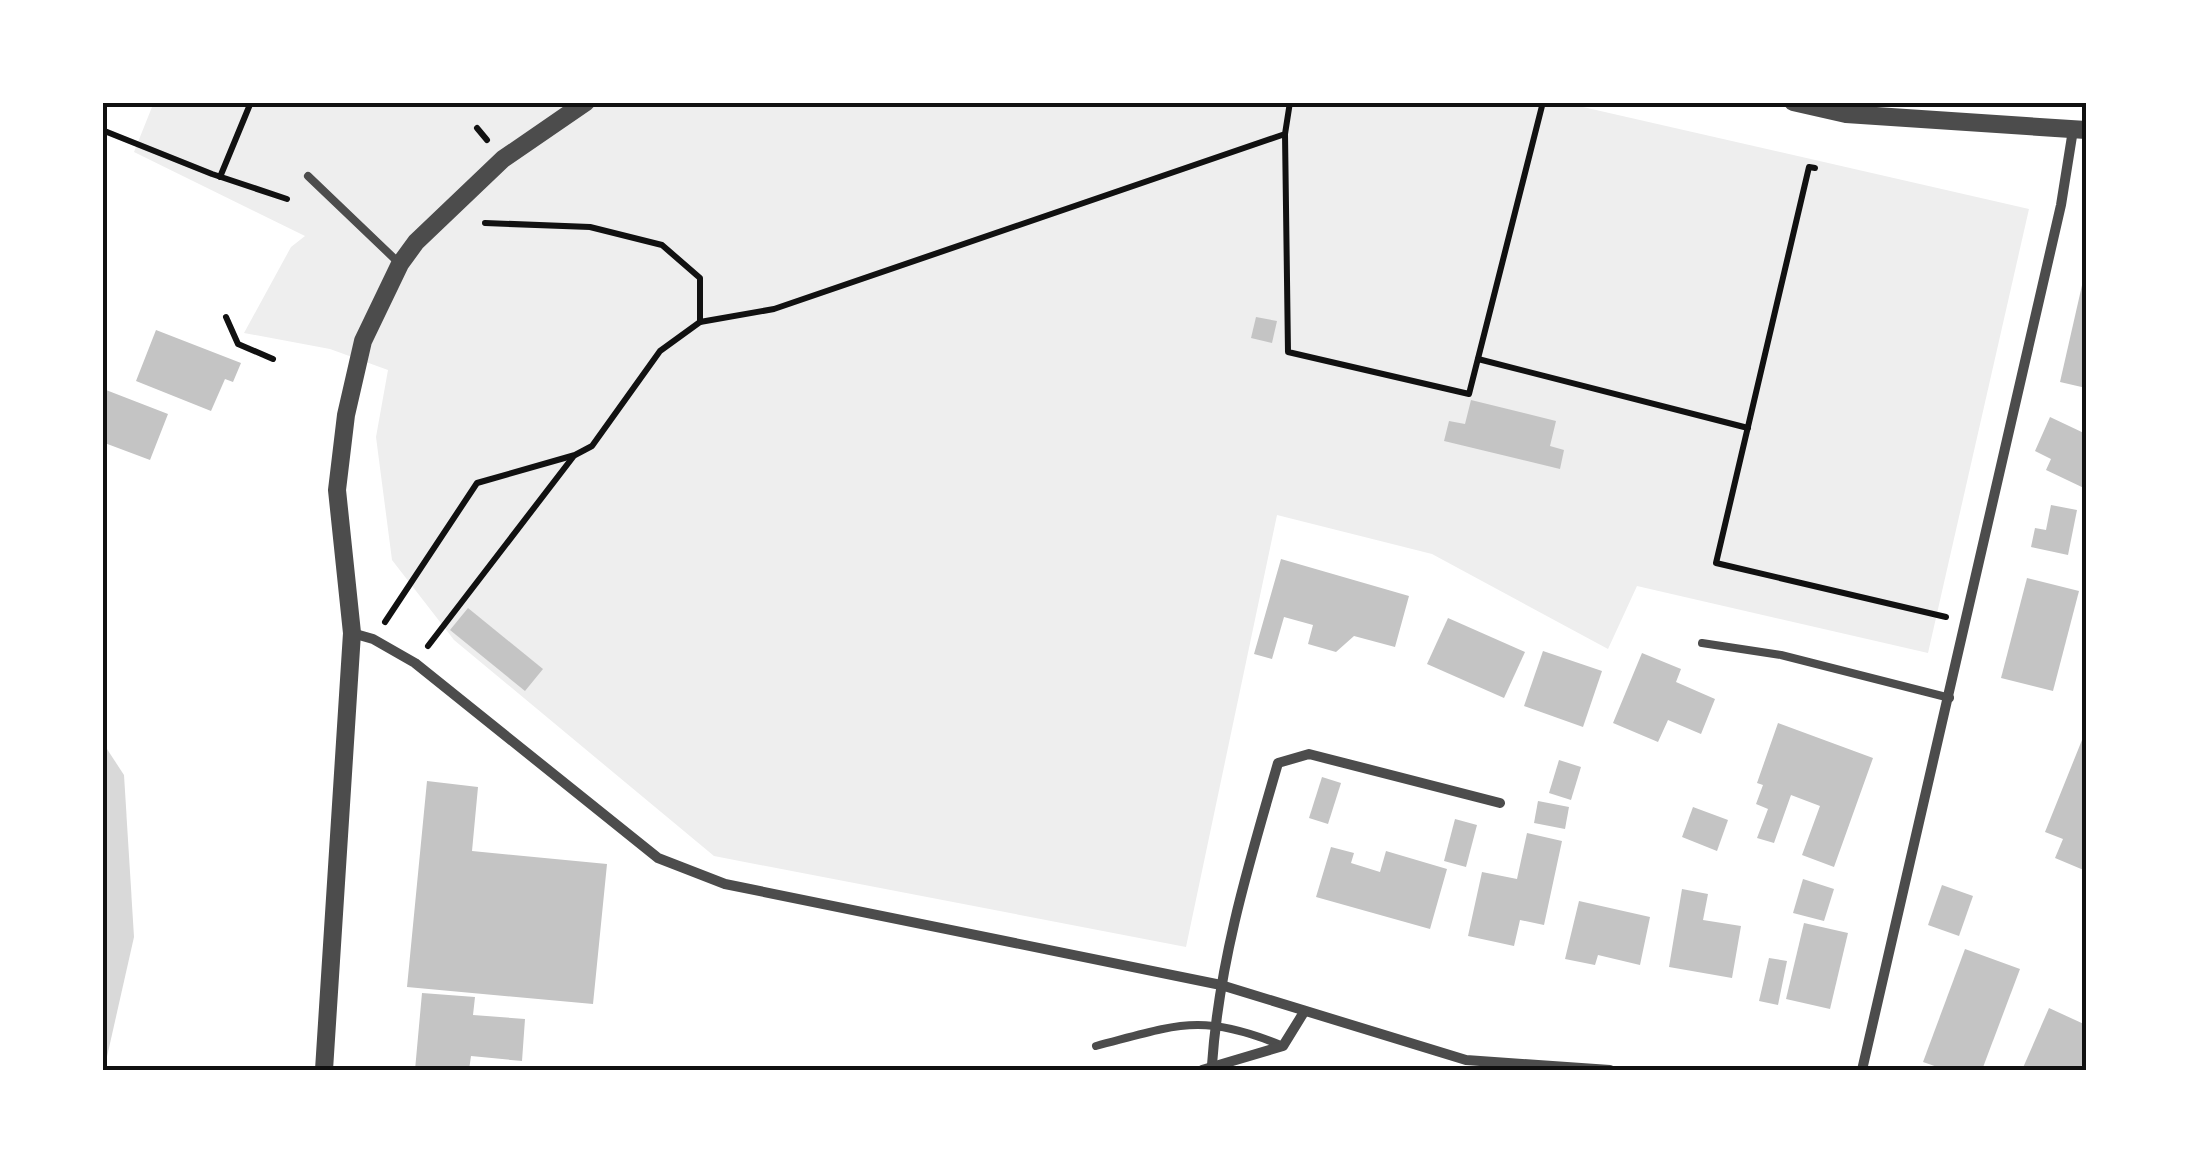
<svg xmlns="http://www.w3.org/2000/svg" width="2189" height="1173" viewBox="0 0 2189 1173" font-family="'Libre Baskerville',serif">
	<rect width="100%" height="100%" fill="#fff"/>
	<!-- green -->
	<polygon fill="#eee" points="154,102 1561,102 2029,209 1928,653 1637,586 1608,649 1432,554 1277,515 1186,947 714,856 454,640 392,560 376,437 388,370 330,349 244,333 291,247 305,236 134,152"/>
	<!-- water -->
	<polygon fill="#d9d9d9" points="103,743 124,775 134,937 104,1070"/>
	<!-- building -->
	<g fill="#c4c4c4">
		<polygon points="2085,272 2086,272 2086,388 2060,382"/>
		<polygon points="1256,317 1277,321 1272,343 1251,338"/>
		<polygon points="156,330 241,363 233,382 225,379 211,411 136,381"/>
		<polygon points="102,382 106,390 168,414 150,460 102,442"/>
		<polygon points="1471,400 1556,421 1550,446 1564,450 1560,469 1444,441 1449,421 1465,424"/>
		<polygon points="2050,417 2086,434 2086,489 2046,470 2051,459 2035,451"/>
		<polygon points="2051,505 2077,510 2068,555 2031,547 2035,528 2046,530"/>
		<polygon points="1281,559 1409,596 1395,647 1354,636 1336,652 1308,644 1313,625 1284,617 1272,659 1254,654"/>
		<polygon points="2027,578 2079,591 2053,691 2001,678"/>
		<polygon points="468,608 543,669 525,691 450,630"/>
		<polygon points="1448,618 1525,652 1504,698 1427,664"/>
		<polygon points="1543,651 1602,671 1583,727 1524,706"/>
		<polygon points="1642,653 1681,669 1676,682 1715,699 1701,734 1668,720 1658,742 1613,723"/>
		<polygon points="1778,723 1873,758 1834,867 1802,855 1820,806 1791,795 1774,843 1757,838 1768,809 1756,804 1763,785 1757,783"/>
		<polygon points="2086,730 2086,871 2055,858 2063,839 2045,832"/>
		<polygon points="1559,760 1581,767 1571,800 1549,793"/>
		<polygon points="1322,777 1341,783 1328,824 1309,818"/>
		<polygon points="427,781 478,787 472,851 607,864 593,1004 407,987"/>
		<polygon points="1538,801 1569,807 1565,829 1534,823"/>
		<polygon points="1693,807 1728,820 1717,851 1682,837"/>
		<polygon points="1455,819 1477,825 1466,867 1444,861"/>
		<polygon points="1527,833 1562,841 1544,925 1520,920 1514,946 1468,936 1482,872 1517,879"/>
		<polygon points="1331,847 1354,853 1351,863 1380,872 1386,851 1447,869 1430,929 1316,897"/>
		<polygon points="1803,879 1834,889 1824,921 1793,913"/>
		<polygon points="1942,885 1973,896 1959,936 1928,925"/>
		<polygon points="1682,889 1708,894 1703,920 1741,926 1732,978 1669,967"/>
		<polygon points="1579,901 1650,917 1640,965 1598,955 1595,965 1565,959"/>
		<polygon points="1804,923 1848,933 1830,1009 1786,999"/>
		<polygon points="1965,949 2020,969 1982,1070 1946,1070 1923,1062"/>
		<polygon points="1769,958 1787,961 1778,1005 1759,1001"/>
		<polygon points="422,993 475,997 473,1015 525,1019 522,1061 471,1056 469,1070 415,1070"/>
		<polygon points="2049,1008 2086,1025 2086,1055 2080,1070 2022,1070"/>
	</g>
	<g fill="none" stroke-linecap="round" stroke-linejoin="round">
		<!-- path -->
		<g stroke="#111" stroke-width="6">
			<polyline points="477,128 487,140"/>
			<polyline points="102,130 212,174 287,199"/>
			<polyline points="1285,134 1288,352 1469,394 1543,102"/>
			<polyline points="1815,168 1809,167 1716,563 1946,617"/>
			<polyline points="220,177 251,102"/>
			<polyline points="485,223 590,227 662,245 700,278 700,322"/>
			<polyline points="226,317 238,344 273,359"/>
			<polyline points="1478,359 1748,428"/>
			<polyline points="385,622 477,483 575,455 592,446 660,351 700,322 774,309 1285,134 1290,102"/>
			<polyline points="428,646 573,457"/>
		</g>
		<!-- service -->
		<g stroke="#4c4c4c" stroke-width="8">
			<polyline points="308,176 400,264"/>
			<polyline points="1702,643 1781,655 1950,698"/>
			<path d="M1096,1046C1177,1025 1201,1012 1283,1046"/>
		</g>
		<!-- minor -->
		<g stroke="#4c4c4c" stroke-width="10">
			<polyline points="352,633 373,639 415,663 658,858 725,884 1221,985 1466,1060 1610,1070"/>
			<path d="M1212,1065C1219,961 1249,863 1278,763L1309,754L1500,803"/>
			<polyline points="1202,1070 1283,1046 1304,1012"/>
			<polyline points="1862,1070 2061,205 2073,130"/>
		</g>
		<!-- tertiary -->
		<g stroke="#4c4c4c" stroke-width="18">
			<polyline points="1793,102 1846,114 2086,130"/>
			<polyline points="324,1070 352,633 337,490 346,415 363,341 400,264 416,242 503,159 586,102"/>
		</g>
	</g>
	<!-- border -->
	<rect width="2189" height="1173" fill="none" stroke="#ffffff" stroke-width="210"/>
	<rect x="105" y="105" width="1979" height="963" fill="none" stroke="#111" stroke-width="4"/>
</svg>
